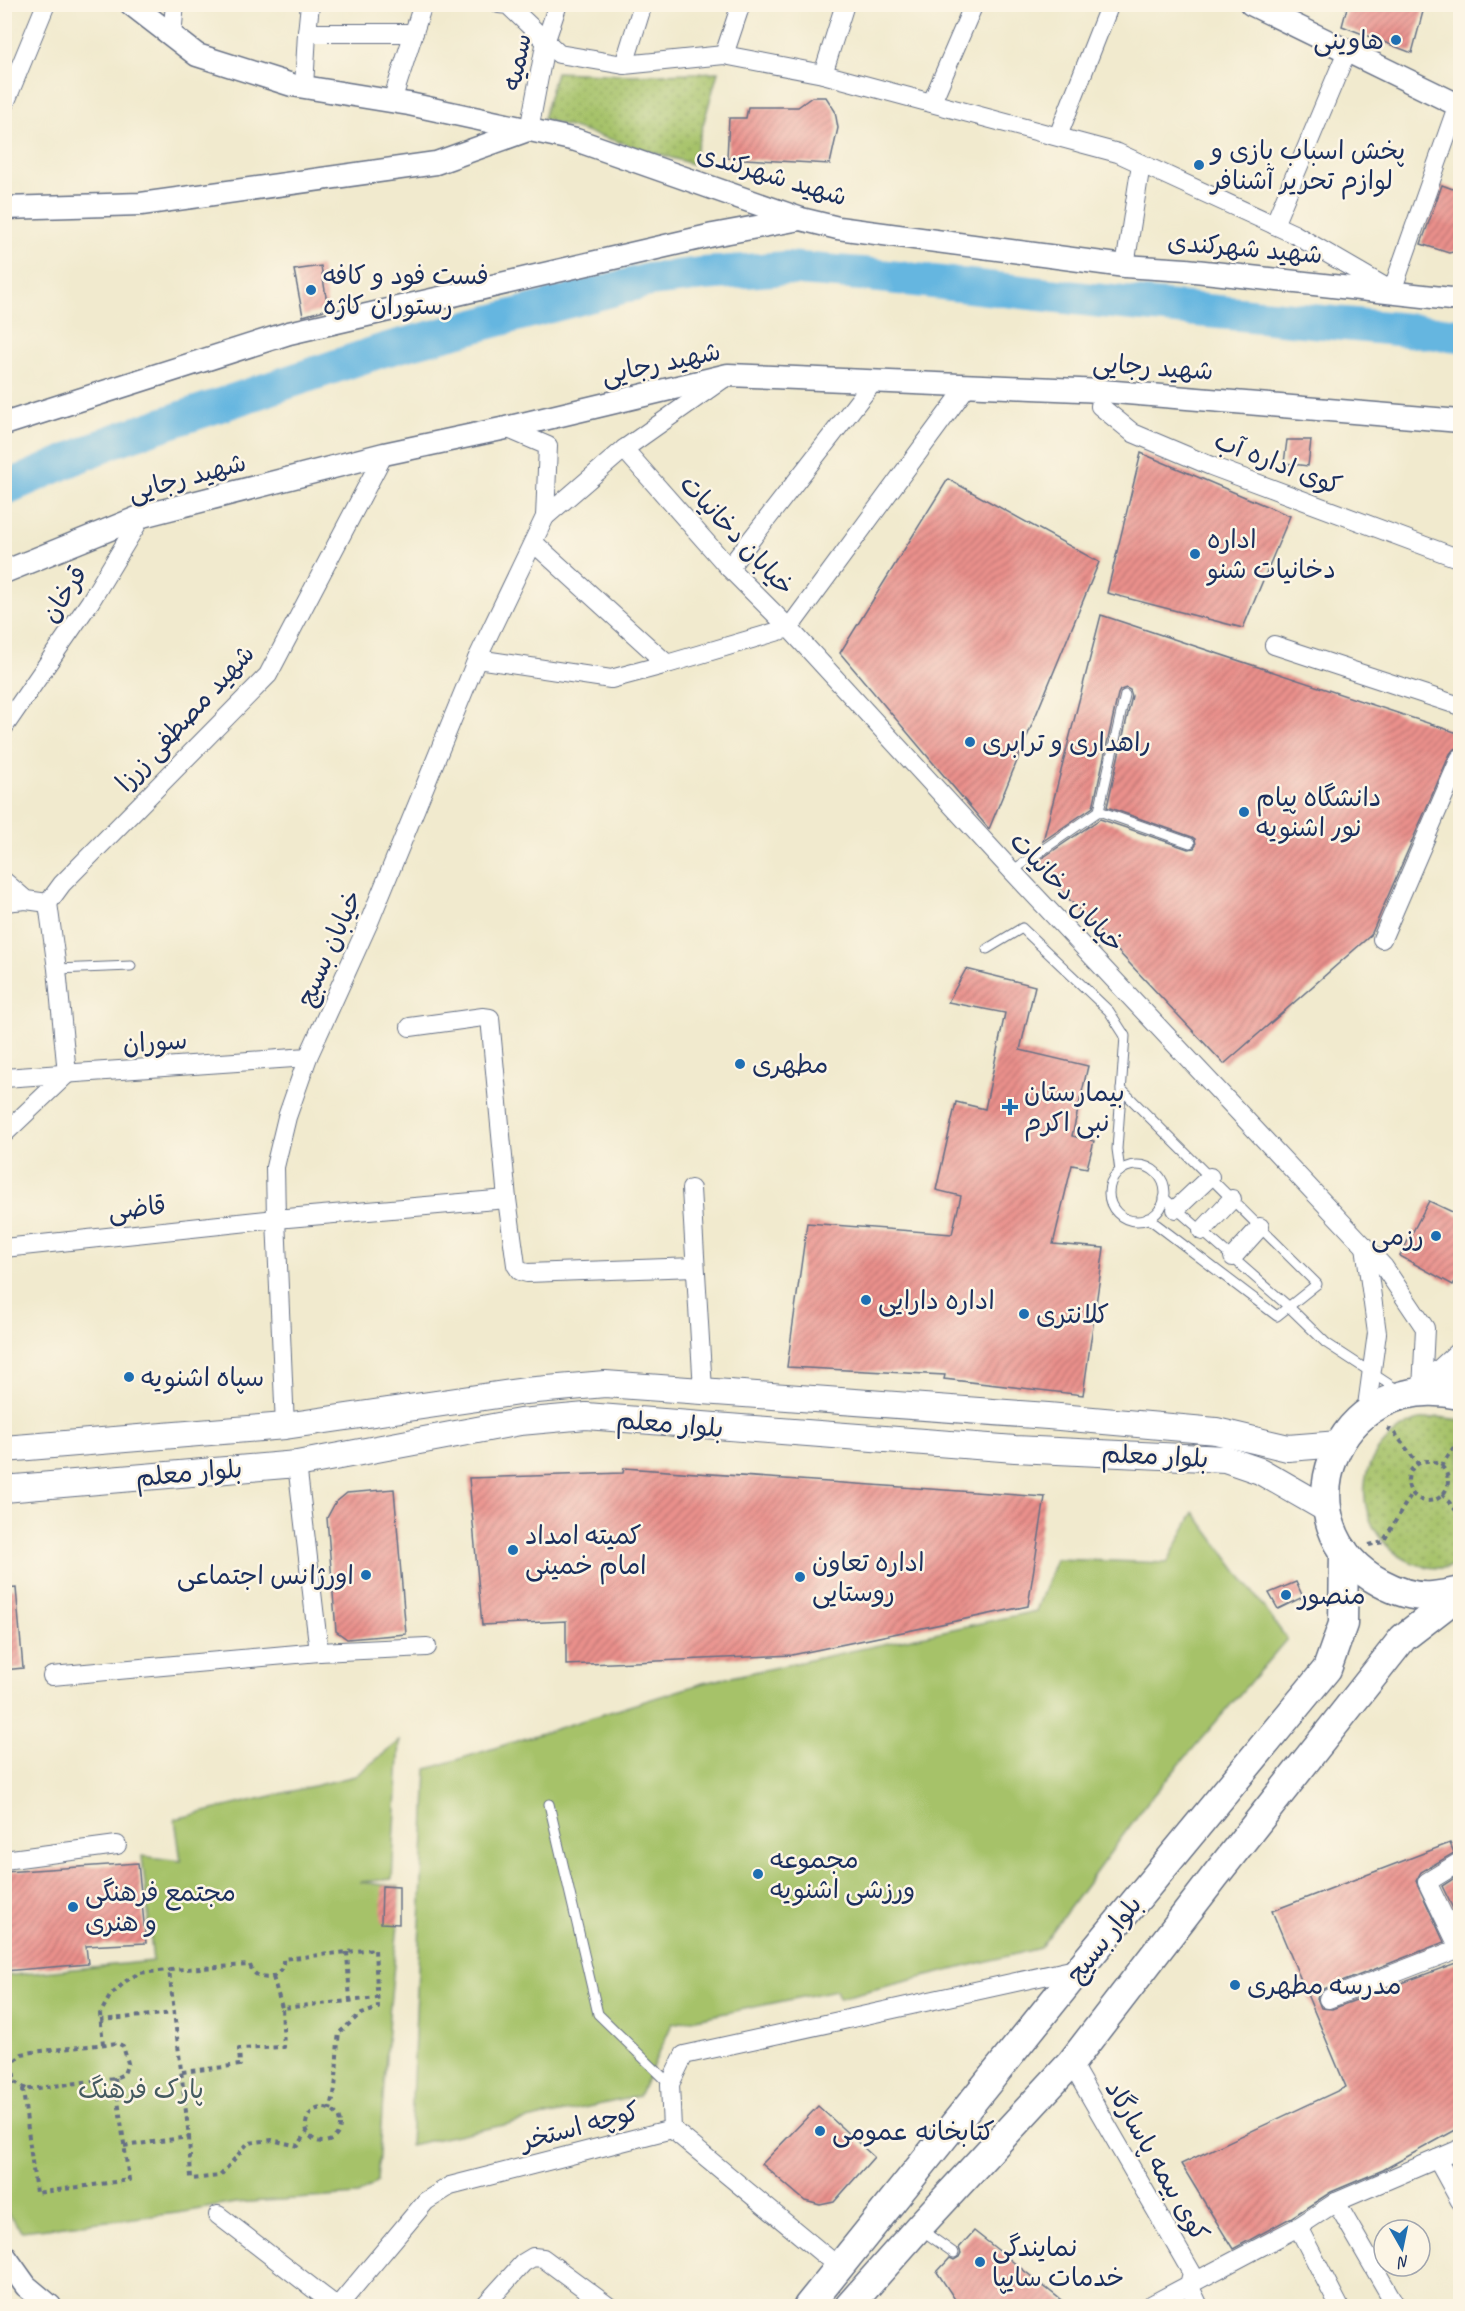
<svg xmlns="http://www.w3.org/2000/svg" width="1465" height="2311" viewBox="0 0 1465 2311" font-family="Caveat,'Playpen Sans Arabic',sans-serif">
	<defs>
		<pattern id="grass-dots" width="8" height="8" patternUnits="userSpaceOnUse" patternTransform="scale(1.5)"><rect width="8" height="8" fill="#a6c269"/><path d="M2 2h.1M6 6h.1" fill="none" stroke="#869e5a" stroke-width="1.8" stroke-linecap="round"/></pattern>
		<pattern id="building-hatch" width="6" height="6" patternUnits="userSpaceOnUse" patternTransform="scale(1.5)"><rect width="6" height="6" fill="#ea908b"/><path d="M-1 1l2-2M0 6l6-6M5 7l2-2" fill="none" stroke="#bd7675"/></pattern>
	</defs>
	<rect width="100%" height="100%" fill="#fcf5e5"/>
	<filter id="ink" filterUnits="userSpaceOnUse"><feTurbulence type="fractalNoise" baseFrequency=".0167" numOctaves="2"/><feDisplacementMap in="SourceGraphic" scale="12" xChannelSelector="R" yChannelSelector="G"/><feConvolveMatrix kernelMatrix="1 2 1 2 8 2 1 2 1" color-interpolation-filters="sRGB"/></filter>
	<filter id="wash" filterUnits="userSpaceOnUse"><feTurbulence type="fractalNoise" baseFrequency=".008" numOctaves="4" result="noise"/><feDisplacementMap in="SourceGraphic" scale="24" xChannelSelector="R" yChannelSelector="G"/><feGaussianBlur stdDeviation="1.35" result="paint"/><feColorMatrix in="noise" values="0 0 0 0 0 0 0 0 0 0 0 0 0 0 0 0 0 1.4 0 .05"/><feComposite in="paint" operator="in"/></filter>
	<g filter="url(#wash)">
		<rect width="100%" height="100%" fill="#f1eace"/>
		<!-- grass -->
		<g fill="url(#grass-dots)" stroke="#607864" stroke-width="1.5">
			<polygon points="556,72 632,75 718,72 692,164 543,119"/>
			<path d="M1439,1417L1460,1420V1565C1388,1585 1333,1496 1385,1442C1394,1433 1404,1425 1416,1421C1423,1419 1432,1418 1439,1417Z"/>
		</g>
		<!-- park -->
		<g fill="#a6c269" stroke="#607864" stroke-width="1.5">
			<polygon points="1194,1512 1287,1639 1149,1800 1040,1948 839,1998 836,1990 672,2024 639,2096 410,2145 427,1769 703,1683 1036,1611 1056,1559 1167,1563"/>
			<polygon points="400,1741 392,1879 360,1882 399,1887 398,1924 389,2015 377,2181 358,2195 235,2203 177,2213 22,2231 8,2215 5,2194 4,1976 153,1961 142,1856 181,1861 175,1819 355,1776"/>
		</g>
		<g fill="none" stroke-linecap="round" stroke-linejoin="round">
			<!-- river -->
			<polyline stroke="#65b6e0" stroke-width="34" points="4,489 113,441 384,350 649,280 703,274 787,268 862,274 1102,301 1460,335"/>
		</g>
		<g id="blocks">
			<!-- building -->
			<g fill="url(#building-hatch)">
				<polygon points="1348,4 1425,4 1412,53 1342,26"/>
				<polygon points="812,97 826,97 835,111 838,128 830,164 727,158 729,118 746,118 748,107 798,107"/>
				<polygon points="1442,185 1461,192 1461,250 1449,253 1421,244"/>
				<polygon points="321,266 328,309 303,316 294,270"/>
				<polygon points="1287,440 1311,440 1308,466 1284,463"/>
				<polygon points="1141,453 1290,516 1243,628 1107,593"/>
				<polygon points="948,479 1099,562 989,829 840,653"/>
				<polygon points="1101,615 1461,734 1461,747 1454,749 1450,754 1371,935 1224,1064 1037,865 1038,861 1100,819 1188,849 1194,848 1196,845 1195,839 1192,837 1107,807 1132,696 1130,690 1126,688 1120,690 1118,694 1093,807 1043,841"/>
				<polygon points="966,969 1035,986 1020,1050 1088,1066 1072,1136 1094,1141 1087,1168 1072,1165 1053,1244 1104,1248 1083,1395 944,1379 945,1375 787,1367 807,1223 952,1234 961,1196 936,1190 956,1102 985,1109 1005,1013 948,1002"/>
				<polygon points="1429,1201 1461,1216 1461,1270 1453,1285 1400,1256"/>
				<polygon points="624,1468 1045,1497 1028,1606 792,1655 566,1665 566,1621 482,1625 469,1478 623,1473"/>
				<polygon points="394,1489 406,1634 347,1639 336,1631 327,1518 335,1503 347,1493"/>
				<polygon points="1296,1582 1303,1597 1278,1609 1269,1593"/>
				<polygon points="16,1588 23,1668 4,1670 4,1589"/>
				<polygon points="1450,1843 1454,1853 1421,1872 1416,1881 1444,1942 1324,1989 1319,1992 1317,1998 1321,2008 1332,2009 1461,1961 1461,2127 1383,2170 1331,2192 1292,2217 1233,2249 1181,2164 1346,2087 1272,1911"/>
				<polygon points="138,1863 146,1943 86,1946 88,1964 4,1971 4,1872"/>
				<polygon points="1456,1877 1461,1878 1461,1925 1442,1886"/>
				<polygon points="382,1886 399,1887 399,1924 381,1923"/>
				<polygon points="818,2106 874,2157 834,2202 820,2205 805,2201 762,2164"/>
				<polygon points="974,2231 1070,2307 960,2307 937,2272 950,2258 954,2260 959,2257 961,2253 959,2248"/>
			</g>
		</g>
	</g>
	<g filter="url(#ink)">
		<use href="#blocks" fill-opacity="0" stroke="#667085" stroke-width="1.5"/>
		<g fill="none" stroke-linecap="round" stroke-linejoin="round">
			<!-- service casing -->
			<g stroke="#667085" stroke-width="11">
				<g id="service">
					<polyline points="1099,811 1125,695"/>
					<polyline points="1012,871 1099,811 1190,843"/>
					<polyline points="987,949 1022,928 1109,1011 1125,1036 1117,1149 1120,1171"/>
					<polyline points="57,969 131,966"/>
					<polyline points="1121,1089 1317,1284 1277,1316 1148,1218"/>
					<circle cx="1137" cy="1193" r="28"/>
					<polyline points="1164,1198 1288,1306 1326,1343 1401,1392"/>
					<polyline points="549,1804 598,2014 670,2084"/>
					<polyline points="920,2229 954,2253"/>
				</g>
			</g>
			<!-- minor casing -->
			<g stroke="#667085" stroke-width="20">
				<g id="minor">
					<polyline points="310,4 307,33 414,33"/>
					<polyline points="499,4 508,5 559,54 624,65 643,4"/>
					<polyline points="172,35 175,4"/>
					<polyline points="724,55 741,4"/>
					<polyline points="624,65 724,55 823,74 1118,153 1294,234 1392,291 1460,98"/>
					<polyline points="823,74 845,4"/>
					<polyline points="304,87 307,33"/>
					<polyline points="392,101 423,4"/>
					<polyline points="932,102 974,4"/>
					<polyline points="4,106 46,4"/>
					<polyline points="529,130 546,40 558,4"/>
					<polyline points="1058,136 1110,4"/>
					<polyline points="1274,225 1347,51"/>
					<polyline points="1125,266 1141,164"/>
					<polyline points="1103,391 1100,406 1133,433 1211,466 1460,559"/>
					<polyline points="506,428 548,446 545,517 624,449 723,379"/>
					<polyline points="624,449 729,568 789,628 1012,871 1384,1267 1425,1328 1422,1390"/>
					<polyline points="534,543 667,664"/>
					<polyline points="729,568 874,381"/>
					<polyline points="1274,645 1460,706"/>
					<polyline points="477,659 611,679 667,664 789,628 968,385"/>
					<polyline points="4,727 90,602 142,516"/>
					<polyline points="4,881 26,900 48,903"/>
					<polyline points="4,902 26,900"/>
					<polyline points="48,903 62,884 268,675 384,454"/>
					<polyline points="1382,939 1460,758"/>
					<polyline points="410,1027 483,1017 490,1018 507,1199 516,1265 520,1271 527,1273 695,1267"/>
					<polyline points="4,1078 308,1057"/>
					<polyline points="4,1134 67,1074 57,969 48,903"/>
					<polyline points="691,1189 703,1390"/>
					<polyline points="1176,1209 1210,1177"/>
					<polyline points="1202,1231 1232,1199"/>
					<polyline points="1365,1246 1377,1333 1366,1413"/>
					<polyline points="4,1248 276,1219 507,1199"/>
					<polyline points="1233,1257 1260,1227"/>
					<polyline points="285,1426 276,1219 275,1167 287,1117 308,1057 370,920 477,659 545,517"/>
					<polyline points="297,1464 319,1652"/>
					<polyline points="52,1676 319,1652 427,1647"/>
					<polyline points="4,1860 117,1845"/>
					<polyline points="1460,1867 1458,1863 1427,1882 1460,1950"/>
					<polyline points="1328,1999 1460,1948"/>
					<polyline points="1071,2063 1192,2273 1189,2285"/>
					<polyline points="672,2129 670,2084 684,2055 1080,1968"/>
					<polyline points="1437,2159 1460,2201"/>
					<polyline points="1336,2202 1396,2306"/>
					<polyline points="218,2215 336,2306"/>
					<polyline points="1298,2227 1339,2306"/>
					<polyline points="1189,2285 1199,2306"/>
					<polyline points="338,2306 426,2201 450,2186 672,2129 840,2268"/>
					<polyline points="484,2306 523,2263 533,2257 543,2258 608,2306"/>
					<polyline points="1149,2306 1298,2227 1336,2202 1460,2149"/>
				</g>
			</g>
			<!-- tertiary casing -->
			<g stroke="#667085" stroke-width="25">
				<g id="tertiary">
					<polyline points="131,4 197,55 292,85 409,104 576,140 801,219 838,228 1125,266 1186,270 1460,300"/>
					<polyline points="1251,4 1460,106"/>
					<polyline points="4,208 141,204 436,163 528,130"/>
					<polyline points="4,424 289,333 713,235 800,219"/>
					<polyline points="4,572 142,516 384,454 506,428 728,375 1103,391 1460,421"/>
					<polyline points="4,2255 26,2286 50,2306"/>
				</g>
			</g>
			<!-- secondary casing -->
			<g stroke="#667085" stroke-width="28">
				<g id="secondary">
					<polyline points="1422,1390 1460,1355"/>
					<polyline points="4,1449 285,1426 525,1391 605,1384 1048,1416 1216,1431 1288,1448 1339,1444"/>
					<polyline points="4,1489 297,1464 520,1422 586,1416 1015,1449 1225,1459 1260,1471 1328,1510"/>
				</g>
			</g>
			<!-- primary casing -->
			<g stroke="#667085" stroke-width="31">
				<g id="primary">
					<path d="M1460,1395C1333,1367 1276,1527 1381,1583C1396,1591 1415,1598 1433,1596C1442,1595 1452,1593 1460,1591"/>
					<polyline points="808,2306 1080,1968 1327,1669 1343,1624 1344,1551"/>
					<polyline points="849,2306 918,2228 1071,2063 1215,1876 1403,1638 1460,1594"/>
				</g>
			</g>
			<!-- path -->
			<g stroke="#667085" stroke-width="4" stroke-dasharray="4.5 4.5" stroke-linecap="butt">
				<polyline points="1387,1428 1394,1432 1418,1464"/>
				<circle cx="1428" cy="1481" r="20"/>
				<polyline points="1441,1466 1460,1438"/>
				<polyline points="1442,1494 1460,1515"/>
				<polyline points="1369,1545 1383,1542 1412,1493"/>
				<polyline points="347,1952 350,2001"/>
				<polyline points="273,1977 282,2008"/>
				<polyline points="100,2020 174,2013"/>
				<polyline points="103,2044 100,2014 110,1996 126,1981 139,1973 169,1970"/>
				<polyline points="4,2072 13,2071"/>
				<polyline points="182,2072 240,2065 239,2049 284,2047 282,2008 377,1998"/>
				<polygon points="115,2078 129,2180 36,2193 23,2090"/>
				<polyline points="26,2089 15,2082 12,2064 22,2054 33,2052 117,2043 123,2046 128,2063 124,2074 115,2078"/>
				<circle cx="323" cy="2125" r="17"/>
				<polyline points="189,2137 191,2179 220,2176 248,2143 272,2140 298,2146 307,2132"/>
				<path d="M124,2146L189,2137L169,1970L250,1965C256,1985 285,1980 283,1959L375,1949L378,2008L359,2015L339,2033C335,2061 339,2082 330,2110"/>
			</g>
			<!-- service -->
			<use href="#service" stroke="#fff" stroke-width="9"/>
			<!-- minor -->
			<use href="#minor" stroke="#fff" stroke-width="18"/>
			<!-- tertiary -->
			<use href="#tertiary" stroke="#fff" stroke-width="22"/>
			<!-- secondary -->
			<use href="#secondary" stroke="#fff" stroke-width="26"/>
			<!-- primary -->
			<use href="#primary" stroke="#fff" stroke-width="28"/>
		</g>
	</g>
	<!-- markers -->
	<g fill="#1f6fb2" stroke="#fcf5e5" stroke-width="2">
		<circle cx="1396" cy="40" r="6"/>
		<circle cx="1199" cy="165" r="6"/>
		<circle cx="311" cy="290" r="6"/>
		<circle cx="1195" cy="554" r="6"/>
		<circle cx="970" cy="742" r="6"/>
		<circle cx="1244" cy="812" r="6"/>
		<circle cx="740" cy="1064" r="6"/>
		<path d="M1007 1098h6v6h6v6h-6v6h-6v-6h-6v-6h6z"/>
		<circle cx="1436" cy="1236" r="6"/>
		<circle cx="866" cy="1300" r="6"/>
		<circle cx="1024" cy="1314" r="6"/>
		<circle cx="129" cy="1377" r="6"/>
		<circle cx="513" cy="1550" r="6"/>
		<circle cx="366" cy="1575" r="6"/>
		<circle cx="800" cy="1577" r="6"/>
		<circle cx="1286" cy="1595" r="6"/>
		<circle cx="758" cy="1874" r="6"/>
		<circle cx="73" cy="1907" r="6"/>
		<circle cx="1235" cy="1985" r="6"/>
		<circle cx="820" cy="2131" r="6"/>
		<circle cx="980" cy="2262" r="6"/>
	</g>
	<g text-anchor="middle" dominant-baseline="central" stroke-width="5" stroke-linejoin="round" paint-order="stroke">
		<!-- poi labels -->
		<g font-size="26" fill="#1b2f5e" stroke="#fcf5e5" text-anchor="start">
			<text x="1384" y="40" text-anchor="end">هاوینی</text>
			<text x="1211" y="150">پخش اسباب بازی و<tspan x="1211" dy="30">لوازم تحریر آشنافر</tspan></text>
			<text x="323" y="275">فست فود و کافه<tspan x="323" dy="30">رستوران کاژه</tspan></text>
			<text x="1207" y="539">اداره<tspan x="1207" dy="30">دخانیات شنو</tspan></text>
			<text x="982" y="742">راهداری و ترابری</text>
			<text x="1256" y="797">دانشگاه پیام<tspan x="1256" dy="30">نور اشنویه</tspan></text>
			<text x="752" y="1064">مطهری</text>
			<text x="1024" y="1092">بیمارستان<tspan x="1024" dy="30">نبی اکرم</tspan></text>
			<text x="1424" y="1236" text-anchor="end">رزمی</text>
			<text x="878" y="1300">اداره دارایی</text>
			<text x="1036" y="1314">کلانتری</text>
			<text x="141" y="1377">سپاه اشنویه</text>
			<text x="525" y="1535">کمیته امداد<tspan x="525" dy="30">امام خمینی</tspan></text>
			<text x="812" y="1562">اداره تعاون<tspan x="812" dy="30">روستایی</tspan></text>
			<text x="354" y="1575" text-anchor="end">اورژانس اجتماعی</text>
			<text x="1298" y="1595">منصور</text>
			<text x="770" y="1859">مجموعه<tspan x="770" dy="30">ورزشی اشنویه</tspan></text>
			<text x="85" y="1892">مجتمع فرهنگی<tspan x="85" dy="30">و هنری</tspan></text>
			<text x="1247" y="1985">مدرسه مطهری</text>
			<text x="832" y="2131">کتابخانه عمومی</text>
			<text x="992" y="2247">نمایندگی<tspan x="992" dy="30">خدمات سایپا</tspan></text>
		</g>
		<!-- street labels -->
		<g font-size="26" fill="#1b2f5e" stroke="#fcf5e5">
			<text transform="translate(517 62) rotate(-78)">سمیه</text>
			<text transform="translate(772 175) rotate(17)">شهید شهرکندی</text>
			<text transform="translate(1245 248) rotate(5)">شهید شهرکندی</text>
			<text transform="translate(661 363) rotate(-12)">شهید رجایی</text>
			<text transform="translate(1153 367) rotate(4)">شهید رجایی</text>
			<text transform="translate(1278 463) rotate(21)">کوی اداره آب</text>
			<text transform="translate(187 477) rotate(-15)">شهید رجایی</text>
			<text transform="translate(737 535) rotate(47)">خیابان دخانیات</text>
			<text transform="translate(64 594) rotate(-57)">قرخان</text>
			<text transform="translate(185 718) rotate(-47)">شهید مصطفی زرزا</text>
			<text transform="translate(1067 892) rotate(47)">خیابان دخانیات</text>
			<text transform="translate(329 948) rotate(-66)">خیابان بسبچ</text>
			<text transform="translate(155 1042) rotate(-4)">سوران</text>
			<text transform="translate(137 1208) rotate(-6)">قاضی</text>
			<text transform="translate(670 1424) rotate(5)">بلوار معلم</text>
			<text transform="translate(1155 1456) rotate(3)">بلوار معلم</text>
			<text transform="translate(189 1473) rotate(-5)">بلوار معلم</text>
			<text transform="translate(1104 1939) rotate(-51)">بلوار بسیج</text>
			<text transform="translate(580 2126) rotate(-15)">کوچه استخر</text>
			<text transform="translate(1157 2161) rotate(60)">کوی بیمه پاسارگاد</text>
		</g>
		<!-- park labels -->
		<g font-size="26" fill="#455b61" stroke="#fcf5e5">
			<text x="141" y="2089">پارک فرهنگ</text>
		</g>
	</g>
	<!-- margin -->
	<rect width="1465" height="2311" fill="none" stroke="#fcf5e5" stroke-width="24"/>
	<!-- north arrow -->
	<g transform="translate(1402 2248) rotate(171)"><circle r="28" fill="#fcf5e5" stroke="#a2a6af" stroke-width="1.5"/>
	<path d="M0-4.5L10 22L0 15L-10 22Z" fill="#1f6fb2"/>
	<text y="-9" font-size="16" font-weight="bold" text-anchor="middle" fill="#1b2f5e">N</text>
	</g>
</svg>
